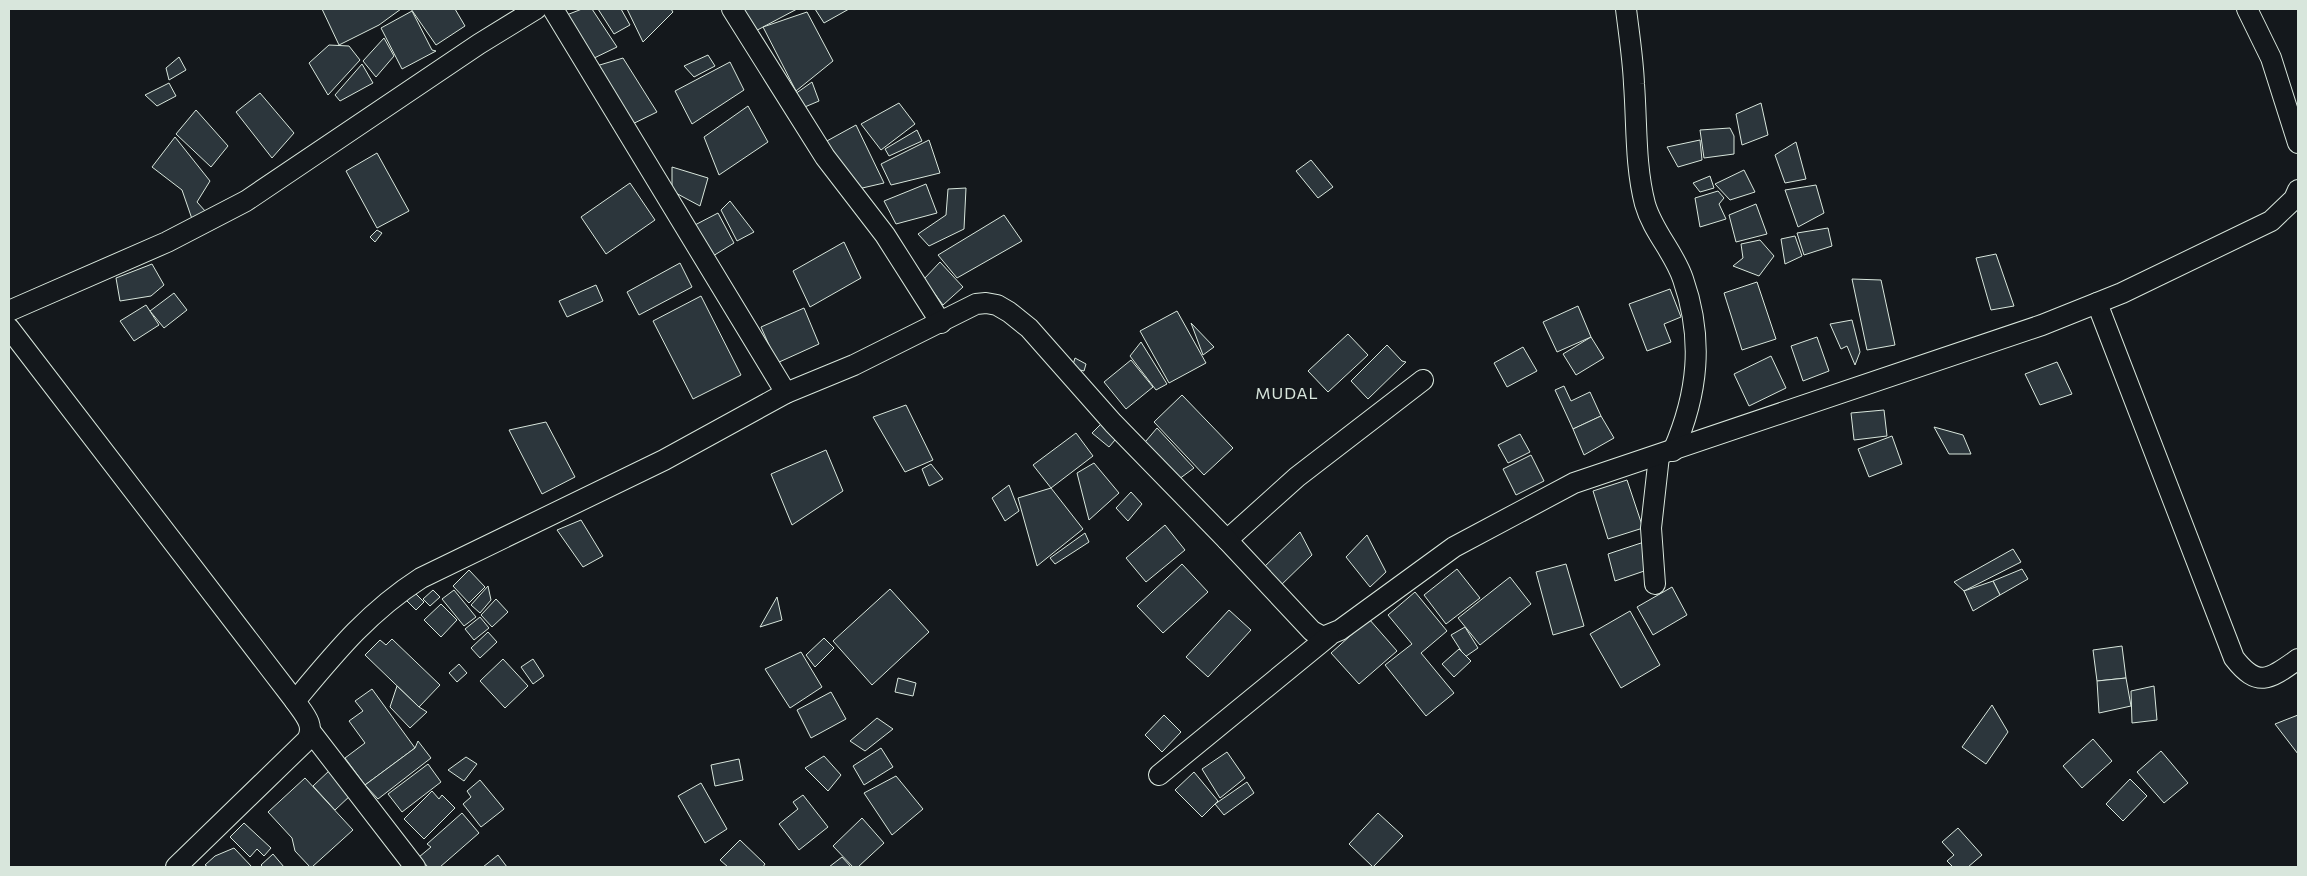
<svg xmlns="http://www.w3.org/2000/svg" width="2307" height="876" viewBox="0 0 2307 876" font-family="Commissioner,sans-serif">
	<rect width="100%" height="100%" fill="#14181c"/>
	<!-- building -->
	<g fill="#2c363c" stroke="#d8e6dc">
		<polygon points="322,9 401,9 379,25 339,45"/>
		<polygon points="411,9 455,9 465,26 436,45"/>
		<polygon points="582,9 592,9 617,47 588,61 564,16"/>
		<polygon points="598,9 621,9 630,25 614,34"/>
		<polygon points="627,9 671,9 673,12 643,42"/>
		<polygon points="738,9 797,9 748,35"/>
		<polygon points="815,9 849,9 824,23"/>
		<polygon points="412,11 432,50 436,51 402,69 381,28"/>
		<polygon points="807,12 833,61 796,91 763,27"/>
		<polygon points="384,38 394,56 376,77 363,61"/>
		<polygon points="329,45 349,46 360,60 328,95 309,63"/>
		<polygon points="708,55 715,66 694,77 684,66"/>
		<polygon points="179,57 186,70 169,80 166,68"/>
		<polygon points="623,58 657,112 616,132 583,70"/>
		<polygon points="730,62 744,90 692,124 675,91"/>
		<polygon points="362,64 373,83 340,101 335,95"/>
		<polygon points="812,82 819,101 800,109 795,94"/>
		<polygon points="169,83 176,96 157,106 145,95"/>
		<polygon points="260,93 294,133 272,158 236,112"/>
		<polygon points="899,103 915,124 881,150 861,124"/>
		<polygon points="1761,103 1768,135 1742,145 1736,114"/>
		<polygon points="748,106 768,142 719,175 704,137"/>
		<polygon points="196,110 228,146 211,167 176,134"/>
		<polygon points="856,125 884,183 858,189 825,142"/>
		<polygon points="1730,128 1734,136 1734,154 1704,158 1700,130"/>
		<polygon points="917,130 922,141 889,156 885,149"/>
		<polygon points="175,137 210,181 197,202 206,212 192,219 182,190 152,167"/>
		<polygon points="929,140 940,173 891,185 881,164"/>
		<polygon points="1700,140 1702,160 1678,167 1667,147"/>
		<polygon points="1796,142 1806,179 1785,183 1775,155"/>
		<polygon points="377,153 409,211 377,228 346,171"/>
		<polygon points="1311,160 1333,187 1318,198 1296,171"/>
		<polygon points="672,167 708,178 700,206 672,191"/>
		<polygon points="1744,170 1755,192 1730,200 1715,184"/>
		<polygon points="1710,176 1714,188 1700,192 1693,183"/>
		<polygon points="630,183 655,220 606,254 581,217"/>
		<polygon points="926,184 937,213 896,224 884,201"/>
		<polygon points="1816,185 1824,213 1798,227 1785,190"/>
		<polygon points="966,188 964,229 929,246 918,234 946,215 948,189"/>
		<polygon points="1718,191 1724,198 1719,204 1726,219 1700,227 1695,198"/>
		<polygon points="730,201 754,232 737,241 721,210"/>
		<polygon points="1756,204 1767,234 1736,242 1729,215"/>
		<polygon points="718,213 734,243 713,256 693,226"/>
		<polygon points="1004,215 1022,241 957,278 938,255"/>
		<polygon points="1828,228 1832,246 1804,255 1797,233"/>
		<polygon points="377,230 382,233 375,242 370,237"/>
		<polygon points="1795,236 1802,256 1785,264 1781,239"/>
		<polygon points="1760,240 1774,256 1759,276 1733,266 1743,258 1741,244"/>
		<polygon points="844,242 861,278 810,307 793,271"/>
		<polygon points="1996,254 2014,306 1991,310 1976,258"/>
		<polygon points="940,262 963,287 943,305 924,279"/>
		<polygon points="680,263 692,287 639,315 627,292"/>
		<polygon points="152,264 164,285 151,296 120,301 116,278"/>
		<polygon points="1852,279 1881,280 1895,345 1867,350"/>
		<polygon points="1757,282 1776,339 1742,350 1724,293"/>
		<polygon points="596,285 603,301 567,317 559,301"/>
		<polygon points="1670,289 1681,317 1664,324 1671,342 1647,351 1629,304"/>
		<polygon points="174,293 187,310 164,328 150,311"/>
		<polygon points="701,296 741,375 693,399 653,321"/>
		<polygon points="146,305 159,325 134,341 120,321"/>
		<polygon points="1578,306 1591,337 1557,352 1543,322"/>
		<polygon points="804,308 819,344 777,363 761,327"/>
		<polygon points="1177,311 1206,363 1169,383 1140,331"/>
		<polygon points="1852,320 1860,352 1855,365 1847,346 1841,349 1830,324"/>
		<polygon points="1191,323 1214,347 1203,355"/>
		<polygon points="1348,334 1368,355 1328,392 1308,371"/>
		<polygon points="1591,337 1604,358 1576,375 1563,354"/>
		<polygon points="1817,337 1829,371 1803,381 1791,346"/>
		<polygon points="1141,342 1167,384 1156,390 1130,356"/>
		<polygon points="1387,345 1402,361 1406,362 1368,399 1351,381"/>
		<polygon points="1523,347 1537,371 1507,387 1494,363"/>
		<polygon points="1771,356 1786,388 1749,406 1734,374"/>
		<polygon points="1075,358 1086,364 1084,371 1072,368"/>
		<polygon points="1131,360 1153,387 1126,409 1104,382"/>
		<polygon points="2057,362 2072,394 2040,405 2025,374"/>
		<polygon points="1564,386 1571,401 1590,392 1601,416 1573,429 1555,390"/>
		<polygon points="1182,395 1233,448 1204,475 1154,422"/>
		<polygon points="906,405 933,460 905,472 873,417"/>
		<polygon points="1884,410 1887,436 1854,440 1851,413"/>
		<polygon points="1601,416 1614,438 1584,455 1573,429"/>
		<polygon points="546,422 575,477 542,494 509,430"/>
		<polygon points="1101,424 1115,440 1109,447 1092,433"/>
		<polygon points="1934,427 1963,435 1971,454 1949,454"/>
		<polygon points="1157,428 1194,468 1175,482 1140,448"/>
		<polygon points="1076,433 1093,456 1051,488 1033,465"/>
		<polygon points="1520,434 1530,452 1508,463 1498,445"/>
		<polygon points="1892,436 1902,464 1869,477 1858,449"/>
		<polygon points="826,450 843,491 792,525 771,474"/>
		<polygon points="1531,455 1544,481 1516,495 1503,469"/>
		<polygon points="1094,463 1119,493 1089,520 1077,473"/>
		<polygon points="931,464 943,479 929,486 922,469"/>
		<polygon points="1627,480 1643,528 1608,539 1593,491"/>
		<polygon points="1009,485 1019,511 1005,521 992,498"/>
		<polygon points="1051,488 1083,529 1037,566 1018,498"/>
		<polygon points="1131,492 1142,504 1128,521 1116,508"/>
		<polygon points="581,520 603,556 583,567 557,530"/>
		<polygon points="1165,525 1185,550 1146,582 1126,558"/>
		<polygon points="1300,532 1312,555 1278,588 1261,570"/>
		<polygon points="1085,533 1089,542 1055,564 1050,558"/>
		<polygon points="1367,535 1386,572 1370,587 1346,557"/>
		<polygon points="1644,542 1653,568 1615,581 1608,554"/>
		<polygon points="2013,549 2021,562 1964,591 1954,582"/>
		<polygon points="1182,564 1208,592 1163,633 1137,606"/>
		<polygon points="1566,564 1584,626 1553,635 1536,572"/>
		<polygon points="1457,569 1480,598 1446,624 1424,595"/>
		<polygon points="2022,569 2028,579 2000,595 1993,581"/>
		<polygon points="469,570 485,587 469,603 453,586"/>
		<polygon points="1510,577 1531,604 1480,645 1458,618"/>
		<polygon points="1993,581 2000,595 1973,611 1964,591"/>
		<polygon points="488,586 491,600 480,613 471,605"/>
		<polygon points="1672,587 1687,615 1653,635 1637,607"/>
		<polygon points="890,589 929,632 872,685 833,641"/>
		<polygon points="412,590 424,602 416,610 404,598"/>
		<polygon points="433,590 440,597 430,606 423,599"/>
		<polygon points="454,590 476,617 464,626 442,599"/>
		<polygon points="1415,592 1447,631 1421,653 1454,693 1426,716 1385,665 1412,644 1388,615"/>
		<polygon points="777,597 782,620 760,627"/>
		<polygon points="496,599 508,612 492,627 481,615"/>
		<polygon points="441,604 457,620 441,637 424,620"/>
		<polygon points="1229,610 1251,630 1208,677 1186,657"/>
		<polygon points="1630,611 1660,665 1621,688 1590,634"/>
		<polygon points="480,617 489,628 474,640 465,629"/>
		<polygon points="1369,619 1397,651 1359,684 1331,653"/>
		<polygon points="1465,627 1478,648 1465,657 1451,635"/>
		<polygon points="488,632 497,642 480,658 471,648"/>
		<polygon points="824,638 834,648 815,667 806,655"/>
		<polygon points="392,639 440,685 419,707 365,655 380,640 386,645"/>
		<polygon points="2122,646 2126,678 2097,681 2093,650"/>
		<polygon points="1459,649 1471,661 1454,677 1442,664"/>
		<polygon points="801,652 822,687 790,708 765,669"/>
		<polygon points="503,659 528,686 505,708 480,681"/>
		<polygon points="533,659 544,676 533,684 521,667"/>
		<polygon points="459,664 467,673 457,682 449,673"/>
		<polygon points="898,678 916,683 913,696 895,692"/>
		<polygon points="2126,678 2131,706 2099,713 2097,681"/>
		<polygon points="397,686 419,707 427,712 410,728 390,707"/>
		<polygon points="2154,686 2157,720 2132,723 2131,691"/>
		<polygon points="372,689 415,748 365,785 345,758 365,743 349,721 363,711 355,701"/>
		<polygon points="831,692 846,719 811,738 797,710"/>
		<polygon points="1992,705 2008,732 1986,764 1962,747"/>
		<polygon points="1164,715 1181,732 1162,752 1145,735"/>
		<polygon points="2298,715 2298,754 2275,724"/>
		<polygon points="877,718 893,729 865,751 850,741"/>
		<polygon points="2093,739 2112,761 2082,788 2063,766"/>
		<polygon points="418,741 431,758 378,799 365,785 415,748"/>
		<polygon points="881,748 893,767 864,785 853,766"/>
		<polygon points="2161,751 2188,783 2164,803 2137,772"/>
		<polygon points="1227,752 1245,778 1220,798 1202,769"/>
		<polygon points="824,756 841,775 828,791 805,768"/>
		<polygon points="466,757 477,764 464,781 448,770"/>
		<polygon points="739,759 743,780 715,786 711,765"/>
		<polygon points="428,764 441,782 402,812 388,794"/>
		<polygon points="330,770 352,794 335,810 313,786"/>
		<polygon points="1194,772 1218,801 1202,817 1175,790"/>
		<polygon points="896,776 923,809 892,835 864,793"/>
		<polygon points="305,778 353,830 312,867 310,867 295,851 292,838 268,812"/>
		<polygon points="2130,779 2147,796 2123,821 2106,804"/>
		<polygon points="480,780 504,809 481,827 463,804 471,797 467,791"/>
		<polygon points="1247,782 1254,793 1224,815 1215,804"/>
		<polygon points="701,783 727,829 705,843 678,796"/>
		<polygon points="432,791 439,799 442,795 455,808 424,839 404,819"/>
		<polygon points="803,795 828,827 799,850 779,824 798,809 793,802"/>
		<polygon points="462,813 479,833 440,867 428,867 419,857 431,847 427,844"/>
		<polygon points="1378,813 1403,836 1373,867 1349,844"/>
		<polygon points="862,818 884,843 858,867 853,867 833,846"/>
		<polygon points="244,823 271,848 264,856 257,849 250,857 230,837"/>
		<polygon points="1958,828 1982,855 1968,867 1953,867 1947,861 1954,855 1942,842"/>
		<polygon points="740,840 765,864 763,867 728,867 720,860"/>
		<polygon points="234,848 252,867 208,867 205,865 215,856"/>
		<polygon points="273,854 284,867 263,867 261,865"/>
		<polygon points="498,855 507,867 483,867"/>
		<polygon points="842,857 851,867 829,867"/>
	</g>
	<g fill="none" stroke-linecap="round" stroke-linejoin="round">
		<!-- minor casing -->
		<g stroke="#d8e6dc" stroke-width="22">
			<g id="minor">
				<polyline points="553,9 786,393"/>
				<polyline points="732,9 825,157 885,235 941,323"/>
				<path d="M1626,9C1629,34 1633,59 1634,84C1637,123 1635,166 1645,204C1653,232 1674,252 1683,279C1704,339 1698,394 1673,451"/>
				<polyline points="2247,9 2271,58 2298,143"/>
				<path d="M2097,303L2234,658C2258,689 2270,679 2298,659"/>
				<polyline points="9,311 167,242 246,201 479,44 536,9"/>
				<path d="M9,328L295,701C303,713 316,725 307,740L176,867"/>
				<polyline points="1227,540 1297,477 1423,380"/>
				<polyline points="1655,584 1651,528 1659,456"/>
				<path d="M295,701C335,653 368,612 421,578L664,460L786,393L854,365L976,304L986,303L997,305L1009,312L1029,328L1113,423L1227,540L1312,631L1323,637L1340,630L1454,547L1574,483L2042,325L2122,293L2271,221L2294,199L2298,190"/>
				<polyline points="311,732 415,867"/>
				<polyline points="1159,775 1329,636"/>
			</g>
		</g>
		<!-- minor -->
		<use href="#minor" stroke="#14181c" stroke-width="20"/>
	</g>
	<g text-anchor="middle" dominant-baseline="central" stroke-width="4" stroke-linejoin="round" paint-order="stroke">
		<!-- quarter labels -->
		<g font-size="16" letter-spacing="1" fill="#d8e6dc" stroke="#14181c">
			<text x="1287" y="392">MUDAL</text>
		</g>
	</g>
	<!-- border -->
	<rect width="2307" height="876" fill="none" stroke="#d8e6dc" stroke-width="20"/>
</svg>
